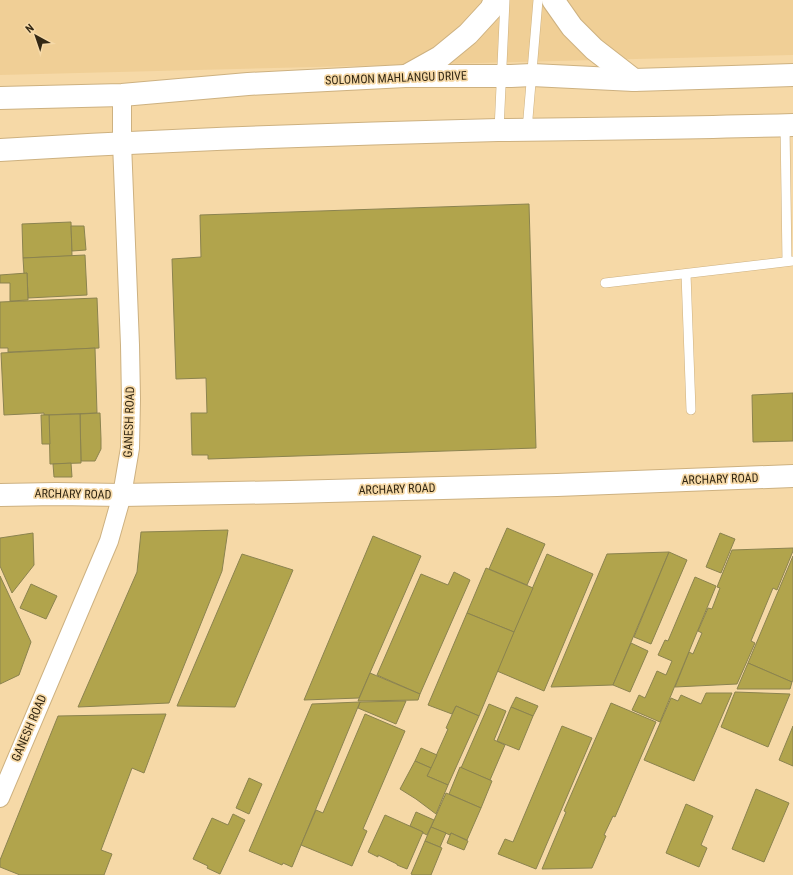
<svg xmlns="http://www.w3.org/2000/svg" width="793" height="875" viewBox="0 0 793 875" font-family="'Roboto Condensed',sans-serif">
	<rect width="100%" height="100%" fill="#f6d9a7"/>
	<!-- built -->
	<polygon fill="#f0cf96" points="0,0 793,0 793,55 0,75"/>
	<!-- building -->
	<g fill="#b1a44c" stroke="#8b834f">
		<polygon points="529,204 536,448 208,459 208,455 192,455 191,413 207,413 206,378 176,379 172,259 201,257 200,215"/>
		<polygon points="71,222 72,256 23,258 22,224"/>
		<polygon points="71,226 84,226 86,250 72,251"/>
		<polygon points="85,255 87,295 28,298 27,273 24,274 23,258"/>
		<polygon points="27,273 28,300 10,301 10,283 0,283 0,275"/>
		<polygon points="97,298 99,348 8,352 8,348 0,348 0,302"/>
		<polygon points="95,348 97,413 44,415 44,413 4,415 1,353"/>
		<polygon points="793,393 793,441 753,442 752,395"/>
		<polygon points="100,413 101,439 101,449 95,461 81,461 80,414"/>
		<polygon points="80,414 81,463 50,464 49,415"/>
		<polygon points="41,415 49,415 50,444 42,444"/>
		<polygon points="71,463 72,477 54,477 53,464"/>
		<polygon points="507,528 545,544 527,585 489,569"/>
		<polygon points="228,530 222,571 169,703 78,707 137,572 141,532"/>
		<polygon points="33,533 34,565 12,593 0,566 0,538"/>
		<polygon points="720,533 735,539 721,573 706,567"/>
		<polygon points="373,536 421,556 359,698 304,700"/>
		<polygon points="793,548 793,551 777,590 773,588 751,641 755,643 737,684 675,687 689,652 693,654 702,633 698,631 708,608 712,609 720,588 717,587 732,550"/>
		<polygon points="669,552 613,685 551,687 607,554"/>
		<polygon points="669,552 687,560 651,644 634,637"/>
		<polygon points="242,554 293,570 235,707 177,706"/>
		<polygon points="547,554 593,574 544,691 497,671"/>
		<polygon points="793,556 793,680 792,682 748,663"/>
		<polygon points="486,568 533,588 514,632 467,613"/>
		<polygon points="454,572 470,580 420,694 377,675 421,574 448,585"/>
		<polygon points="0,576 31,642 19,675 0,684"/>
		<polygon points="695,577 716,586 660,722 632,710 639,695 645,698 657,671 666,675 672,661 658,655 665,640 668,641"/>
		<polygon points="31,584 57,596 46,619 20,608"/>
		<polygon points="467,613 514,632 479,716 456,706 452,714 428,705"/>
		<polygon points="631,643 648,651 630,692 613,685"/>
		<polygon points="748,663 792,682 790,689 737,689"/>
		<polygon points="370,673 420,694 418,700 358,701"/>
		<polygon points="735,692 790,694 768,747 721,727"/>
		<polygon points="706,693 732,693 694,781 644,760 671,698 678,701 681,695 701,704"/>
		<polygon points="516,697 538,706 533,716 511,707"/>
		<polygon points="406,701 396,724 358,708 360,702"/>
		<polygon points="360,702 292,867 283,863 282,865 249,851 312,704"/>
		<polygon points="611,703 656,722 615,817 613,816 604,835 606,836 592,868 542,869 566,812 564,811"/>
		<polygon points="489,704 506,711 494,740 505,745 490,780 461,768"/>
		<polygon points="456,706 479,716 448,785 427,776 448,729 446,728"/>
		<polygon points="511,707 533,716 519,750 497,741"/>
		<polygon points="166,714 144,773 132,768 101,850 112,854 104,875 20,875 0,867 0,860 58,716"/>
		<polygon points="365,714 405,731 363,829 367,831 352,866 301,845 316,810 323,813"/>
		<polygon points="562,726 592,738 536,869 498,854 505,839 513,842"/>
		<polygon points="793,726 793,766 779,760"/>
		<polygon points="421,748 437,755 431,768 415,761"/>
		<polygon points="415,761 431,768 427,776 448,785 436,814 416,799 400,789"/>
		<polygon points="460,767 492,781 481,808 449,794"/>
		<polygon points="249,778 262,784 249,814 236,808"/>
		<polygon points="756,789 789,803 764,862 732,849"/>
		<polygon points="446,793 481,808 467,840 451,833 450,835 431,827"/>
		<polygon points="686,804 713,816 701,845 707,848 699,867 666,853"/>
		<polygon points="416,812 434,820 427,835 423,833 423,832 410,826"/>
		<polygon points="233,814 245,820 220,874 207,868 208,866 193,859 212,818 228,825"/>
		<polygon points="385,815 423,832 407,869 397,865 397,864 378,855 378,857 368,852"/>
		<polygon points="431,827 446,833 440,847 425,841"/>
		<polygon points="451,833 468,841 464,850 447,843"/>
		<polygon points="425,841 442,848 431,875 413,875 411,874"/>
	</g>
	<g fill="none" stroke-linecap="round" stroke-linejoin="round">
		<!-- lane casing -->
		<g stroke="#cdb180" stroke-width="10">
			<g id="lane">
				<polyline points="785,126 787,261"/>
				<polyline points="499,130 505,0"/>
				<polyline points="527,130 538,0"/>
				<polyline points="686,274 691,410"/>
				<polyline points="605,283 793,261"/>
			</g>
		</g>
		<!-- street casing -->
		<g stroke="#cdb180" stroke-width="20">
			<polyline id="street" points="0,798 109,541 122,495 130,448 131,399 130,345 122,143 122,95"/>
		</g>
		<!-- secondary casing -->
		<g stroke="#cdb180" stroke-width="24">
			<g id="secondary">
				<polyline points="553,0 572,27 594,49 634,80"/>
				<polyline points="406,76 440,57 468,34 491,9 495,0"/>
				<polyline points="0,98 122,95 248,84 405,76 511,76 532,75 634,80 793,75"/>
				<path d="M0,150C166,140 332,134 498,130C596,129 695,128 793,125"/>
				<polyline points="0,495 56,494 122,495 290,492 557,485 793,476"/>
			</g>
		</g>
		<!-- lane -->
		<use href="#lane" stroke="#fff" stroke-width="9"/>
		<!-- street -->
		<use href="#street" stroke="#fff" stroke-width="18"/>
		<!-- secondary -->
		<use href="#secondary" stroke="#fff" stroke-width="22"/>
	</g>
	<g text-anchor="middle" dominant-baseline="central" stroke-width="3.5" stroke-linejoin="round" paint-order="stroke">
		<!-- street labels -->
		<g font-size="12" fill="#332814" stroke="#f6d9a7">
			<text transform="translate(396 78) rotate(-2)">SOLOMON MAHLANGU DRIVE</text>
			<text transform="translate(129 422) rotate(-88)">GANESH ROAD</text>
			<text transform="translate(720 479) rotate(-2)">ARCHARY ROAD</text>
			<text transform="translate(397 489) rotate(-2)">ARCHARY ROAD</text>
			<text transform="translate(73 494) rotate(1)">ARCHARY ROAD</text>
			<text transform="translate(29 728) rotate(-67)">GANESH ROAD</text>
		</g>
	</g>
	<!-- north arrow -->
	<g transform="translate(36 36) rotate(320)" stroke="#f6d9a7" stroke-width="3" paint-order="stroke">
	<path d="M0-3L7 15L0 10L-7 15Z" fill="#332814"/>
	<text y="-6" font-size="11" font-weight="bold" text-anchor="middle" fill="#332814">N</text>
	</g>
</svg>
